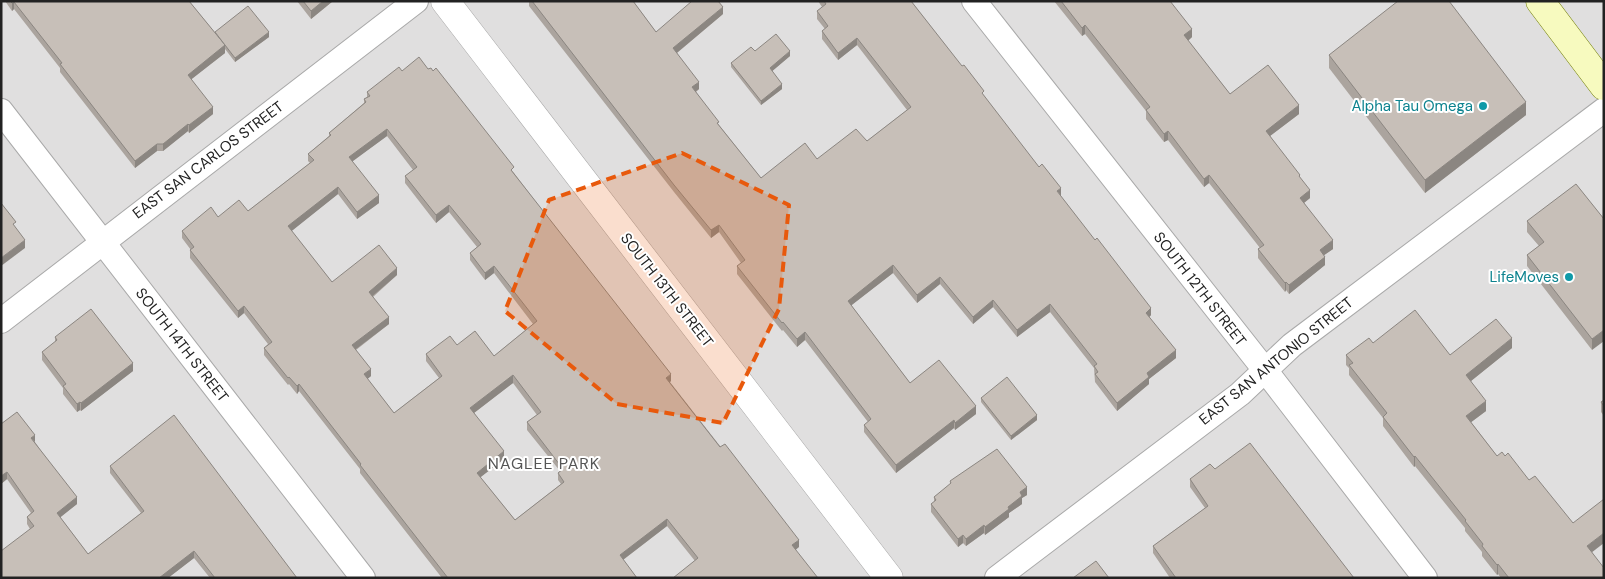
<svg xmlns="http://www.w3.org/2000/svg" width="1605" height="579" viewBox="0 0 1605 579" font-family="'DM Sans',sans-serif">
	<rect width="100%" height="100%" fill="#f2efe9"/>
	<!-- residential -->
	<rect fill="#e0dfdf" x="1" y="1" width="1603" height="577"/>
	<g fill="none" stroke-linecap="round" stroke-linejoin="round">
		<!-- minor casing -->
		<g stroke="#a9a9a9" stroke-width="26">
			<g id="minor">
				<polyline points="974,1 1265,370 1425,578"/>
				<polyline points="1,111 363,578"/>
				<polyline points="1,321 416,1"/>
				<polyline points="997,578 1240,394 1292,345 1604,110"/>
			</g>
		</g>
		<!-- tertiary casing -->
		<g stroke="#a9a9a9" stroke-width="29">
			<polyline id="tertiary" points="445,1 889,578"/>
		</g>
		<!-- secondary casing -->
		<g stroke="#707d05" stroke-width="29">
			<polyline id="secondary" points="1540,1 1604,86"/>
		</g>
		<!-- minor -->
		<use href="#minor" stroke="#fff" stroke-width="24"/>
		<!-- tertiary -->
		<use href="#tertiary" stroke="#fff" stroke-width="28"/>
		<!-- secondary -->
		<use href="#secondary" stroke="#f7fabf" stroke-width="28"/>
	</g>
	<!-- wall -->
	<g fill="#aba49e" fill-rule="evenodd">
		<polygon points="5,1 189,1 215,33 269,37 235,62 225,49 225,53 191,79 213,114 189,133 188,131 163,151 157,151 135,168 60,72 60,68 14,9 12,11"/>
		<polygon points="297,1 333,1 311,19"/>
		<polygon points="529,1 633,1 656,32 723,14 677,53 699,89 696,92 719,125 761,178 867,141 907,110 857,45 838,60 822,39 822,31 825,29 817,19 817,11 822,7 818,1 911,1 984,96 1151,315 1149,317 1176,358 1149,379 1149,384 1117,411 1095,382 1094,368 1050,312 1017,337 993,307 973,324 940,284 917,303 893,273 851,305 910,383 976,414 955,430 954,428 896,473 864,432 864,425 868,422 805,340 797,347 783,330 782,331 737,274 737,266 741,263 719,232 711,238 674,192 529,6"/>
		<polygon points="1054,1 1170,1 1192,37 1188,41 1230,94 1299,114 1270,136 1300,178 1310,198 1304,203 1333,249 1324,255 1325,265 1289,294 1286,290 1285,292 1258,258 1258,249 1260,248 1209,183 1204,187 1168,140 1164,142 1146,119 1146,111 1085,34 1082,36"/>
		<polygon points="755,51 790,56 772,71 782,89 761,105 731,67 731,63"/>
		<polygon points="1329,55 1526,115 1425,193 1329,68"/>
		<path d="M428,69L514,173L671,381L670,382L799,547L695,561L667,526L623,560L637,578H442L360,473V469L299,391L297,394L289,384L288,385L264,355V348L268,344L244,313L238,318L190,258V250H191L182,238V231L218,217L248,211L310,163L308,161V154L329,136V133L364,103V99L367,97V92L402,71ZM387,136L413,170L405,176V183L436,223L449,212L477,247L470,253V260L485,280L494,273L533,324L494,356L457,345L426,354V361L439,378L394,413L367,379L371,376L356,350L389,324L373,297L397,275L332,282L291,231L338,194L357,219L379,203L352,161ZM513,383L537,415L527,422V430L560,471L558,473V480L561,484L515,520L480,477L504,459L474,413Z"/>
		<polygon points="1604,219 1592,350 1527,266 1527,255 1539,246 1527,232 1527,221"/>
		<polygon points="55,337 133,371 81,411 80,410 77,412 63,394 63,388 42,360 42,352 55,343"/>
		<polygon points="1373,343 1450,355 1512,348 1471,381 1486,411 1471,422 1497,456 1505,456 1529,480 1592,552 1604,578 1501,578 1498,574 1497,575 1482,556 1482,552 1465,531 1465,528 1415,466 1414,467 1383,426 1383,418 1349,375 1349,368 1346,365 1346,355"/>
		<polygon points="981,398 1037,420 1011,440 981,402"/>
		<polygon points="1604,400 1604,416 1601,412 1601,402"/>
		<polygon points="17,412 35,442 77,504 60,517 88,554 141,513 110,473 110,466 297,578 210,578 194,558 168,578 1,578 30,529 27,524 27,517 31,513 7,479 1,484"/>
		<polygon points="1215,469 1354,578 1170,578 1153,553 1153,546 1205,508 1190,487 1190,479"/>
		<polygon points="950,481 1027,495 1022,498 1022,504 1009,513 1009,517 985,535 984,533 966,546 963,543 958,547 931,512 931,504 934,502 934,497 950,485"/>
	</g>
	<!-- shaded-wall -->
	<g fill="#8b8681">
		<polygon points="323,1 333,1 311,19 311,11"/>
		<polygon points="14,2 14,9 12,11 12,3"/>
		<polygon points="723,7 723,14 673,56 673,48"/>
		<polygon points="1085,25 1085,34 1082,36 1082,28"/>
		<polygon points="1192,29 1192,37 1184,44 1184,35"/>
		<polygon points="269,32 269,37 235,62 235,58"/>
		<polygon points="857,38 857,45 838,60 838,53"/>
		<polygon points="225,45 225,53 188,82 188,75"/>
		<polygon points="790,51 790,56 770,73 770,68"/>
		<polygon points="699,82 699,89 692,94 692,87"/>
		<polygon points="782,84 782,89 761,105 761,101"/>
		<polygon points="1526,102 1526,115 1425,193 1425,180"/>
		<polygon points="1299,105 1299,114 1266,139 1266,131"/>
		<polygon points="213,107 213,114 189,133 189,125"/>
		<polygon points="188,124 188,131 163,151 163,144"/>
		<polygon points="387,129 387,136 349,164 349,157"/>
		<polygon points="1168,131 1168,140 1164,142 1164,134"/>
		<polygon points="157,144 157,151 135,168 135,161"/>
		<polygon points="1209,175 1209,183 1204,187 1204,179"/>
		<polygon points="338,187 338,194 288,234 288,226"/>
		<polygon points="1061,188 1061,196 1057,191"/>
		<polygon points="1310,190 1310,198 1300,206 1300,198"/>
		<polygon points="379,195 379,203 357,219 357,212"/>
		<polygon points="449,205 449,212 436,223 436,215"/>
		<polygon points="719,225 719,232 711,238 711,230"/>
		<polygon points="25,240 25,248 1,266 1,258"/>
		<polygon points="1333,240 1333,249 1320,258 1320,250"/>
		<polygon points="1325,257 1325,265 1289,294 1289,285"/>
		<polygon points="893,265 893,273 848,308 848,301"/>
		<polygon points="494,266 494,273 485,280 485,273"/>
		<polygon points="397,268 397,275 369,299 369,292"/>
		<polygon points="940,277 940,284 917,303 917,295"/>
		<polygon points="1286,282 1286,290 1285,292 1285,283"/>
		<polygon points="993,300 993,307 973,324 973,317"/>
		<polygon points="1050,304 1050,312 1017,337 1017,330"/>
		<polygon points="244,306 244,313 238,318 238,311"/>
		<polygon points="1151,308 1151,315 1146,321 1146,313"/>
		<polygon points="389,317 389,324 352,352 352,345"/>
		<polygon points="1604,330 1604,341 1592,350 1592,339"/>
		<polygon points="805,332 805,340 797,347 797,339"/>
		<polygon points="1512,338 1512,348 1466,385 1466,375"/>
		<polygon points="1176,350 1176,358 1149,379 1149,384 1117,411 1117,403 1147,373"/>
		<polygon points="133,363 133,371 81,411 81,403"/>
		<polygon points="371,369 371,376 364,382 364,374"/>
		<polygon points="671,374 671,381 666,385 666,378"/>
		<polygon points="513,375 513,383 470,416 470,408"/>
		<polygon points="299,384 299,391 297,394 297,386"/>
		<polygon points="1486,401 1486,411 1466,426 1466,416"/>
		<polygon points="80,402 80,410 77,412 77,404"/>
		<polygon points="976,406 976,414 955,430 955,423"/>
		<polygon points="1037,415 1037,420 1011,440 1011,436"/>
		<polygon points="954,420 954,428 896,473 896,465"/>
		<polygon points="35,435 35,442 31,438"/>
		<polygon points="504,451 504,459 477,480 477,473"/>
		<polygon points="1415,456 1415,466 1414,467 1414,457"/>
		<polygon points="7,472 7,479 1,484 1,476"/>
		<polygon points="1027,487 1027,495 1022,498 1022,504 1009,513 1009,517 985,535 985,527 1008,507 1020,492"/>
		<polygon points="77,497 77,504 57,520 57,513"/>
		<polygon points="667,519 667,526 620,562 620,555"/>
		<polygon points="984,525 984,533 966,546 966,539"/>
		<polygon points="1604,533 1604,543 1587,556 1587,546"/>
		<polygon points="963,535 963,543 958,547 958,539"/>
		<polygon points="799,540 799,547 792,553 792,545"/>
		<polygon points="194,551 194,558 168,578 159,578"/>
		<polygon points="1498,564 1498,574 1497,575 1497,565"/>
	</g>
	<!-- building -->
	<g fill="#c7bfb8" stroke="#8b8681" fill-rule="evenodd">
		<polygon points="10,1 189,1 225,45 188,75 213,107 189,125 188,124 163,144 157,144 135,161 60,64 62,63 14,2 12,3"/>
		<polygon points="303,1 323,1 311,11"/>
		<polygon points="532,1 633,1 656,32 692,1 718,1 723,7 673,48 699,82 692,87 719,122 717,123 761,178 805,143 817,159 856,129 867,141 911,107 857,38 838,53 822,31 828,26 817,11 826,4 824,1 911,1 962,66 964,65 984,91 982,93 1039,167 1042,164 1061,188 1057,191 1095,240 1097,238 1151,308 1146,313 1176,350 1147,373 1149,377 1117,403 1095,374 1098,372 1094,366 1097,364 1050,304 1017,330 993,300 973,317 940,277 917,295 893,265 848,301 910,383 939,360 976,406 955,423 954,420 896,465 864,425 871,419 805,332 797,339 783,322 782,323 737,266 745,260 719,225 711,230 674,185"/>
		<polygon points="1061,1 1170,1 1192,29 1184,35 1230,94 1268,65 1299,105 1266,131 1300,175 1299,176 1310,190 1300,198 1333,240 1320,250 1325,257 1289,285 1286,282 1285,283 1258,249 1264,245 1209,175 1204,179 1168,131 1164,134 1146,110 1150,107 1085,25 1082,28"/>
		<polygon points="1398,1 1449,1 1526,102 1425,180 1329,55"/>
		<polygon points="248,6 269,32 235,58 215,32"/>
		<polygon points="776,34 790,51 770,68 782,84 761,101 731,63 751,47 755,51"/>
		<path d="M419,57L428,69L431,68L433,71L436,68L514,167L511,170L671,374L666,378L720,447L725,444L799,540L792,545L818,578H673L698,558L667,519L620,555L637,578H448L360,465L361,464L299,384L297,386L289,377L288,378L264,348L272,342L244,306L238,311L190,250L194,247L182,231L211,207L218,217L239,200L248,211L314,160L308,154L331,135L329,133L366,102L364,99L370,96L367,92L399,67L402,71ZM387,129L417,167L405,176L436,215L449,205L481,244L470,253L485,273L494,266L537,321L494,356L475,331L457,345L450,336L426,354L442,376L394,413L364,374L371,369L352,345L389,317L369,292L397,268L379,245L332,282L288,226L338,187L357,212L379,195L349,157ZM513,375L541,412L527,422L563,469L558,473L564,482L515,520L477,473L504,451L470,408Z"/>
		<polygon points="1576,184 1604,219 1604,330 1592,339 1527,255 1544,242 1527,221"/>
		<polygon points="1,203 16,222 13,224 25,240 1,258"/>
		<polygon points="91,309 133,363 81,403 80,402 77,404 63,386 66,384 42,352 57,340 55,337"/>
		<polygon points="1415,310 1450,355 1496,319 1512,338 1466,375 1486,401 1466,416 1497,456 1502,452 1505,456 1508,453 1529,480 1535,476 1573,523 1604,499 1604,533 1587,546 1604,568 1604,578 1509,578 1498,564 1497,565 1482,546 1483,544 1465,521 1466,520 1415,456 1414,457 1383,417 1387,413 1349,365 1353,363 1346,355 1369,338 1373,343"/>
		<polygon points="1007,377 1037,415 1011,436 981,398"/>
		<polygon points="1604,400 1604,406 1601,402"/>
		<polygon points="17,412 35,435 31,438 77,497 57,513 88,554 144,511 110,466 174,415 297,578 215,578 194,551 159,578 1,578 1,551 34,526 27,517 34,511 7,472 1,476 1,424"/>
		<polygon points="1250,443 1354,578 1176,578 1153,546 1208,506 1190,479 1210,464 1215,469"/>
		<polygon points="997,449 1027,487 1020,492 1022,496 1008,507 1009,509 985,527 984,525 966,539 963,535 958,539 931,504 936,500 934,497 951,483 950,481"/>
		<polygon points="1096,561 1109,578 1073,578"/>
	</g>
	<!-- marked area -->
	<path fill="#e8590c" fill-opacity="0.2" stroke="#e8590c" stroke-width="4" stroke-dasharray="10 6" stroke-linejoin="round" d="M682,153L789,205L779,309L723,423L617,404L505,311L549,200Z"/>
	<!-- markers -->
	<g fill="#0f9aa8" stroke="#fff" stroke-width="2">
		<circle cx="1483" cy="106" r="5"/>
		<circle cx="1569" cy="277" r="5"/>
	</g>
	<g text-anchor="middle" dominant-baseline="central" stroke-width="4" stroke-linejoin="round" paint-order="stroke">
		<!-- culture labels -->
		<g font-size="15" fill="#0d838f" stroke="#fff" text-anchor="end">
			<text x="1473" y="106">Alpha Tau Omega</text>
			<text x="1559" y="277">LifeMoves</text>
		</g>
		<!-- street labels -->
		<g font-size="15" fill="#222" stroke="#fff">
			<text transform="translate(208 160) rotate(-37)">EAST SAN CARLOS STREET</text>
			<text transform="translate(1200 289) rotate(52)">SOUTH 12TH STREET</text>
			<text transform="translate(667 290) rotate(52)">SOUTH 13TH STREET</text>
			<text transform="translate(182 345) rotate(52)">SOUTH 14TH STREET</text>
			<text transform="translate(1276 361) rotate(-39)">EAST SAN ANTONIO STREET</text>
		</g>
		<!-- neighbourhood labels -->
		<g font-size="16" letter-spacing="1" fill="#555" stroke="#fff">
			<text x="544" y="463">NAGLEE PARK</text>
		</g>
	</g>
	<!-- border -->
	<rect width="1605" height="579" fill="none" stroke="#222222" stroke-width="5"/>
</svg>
